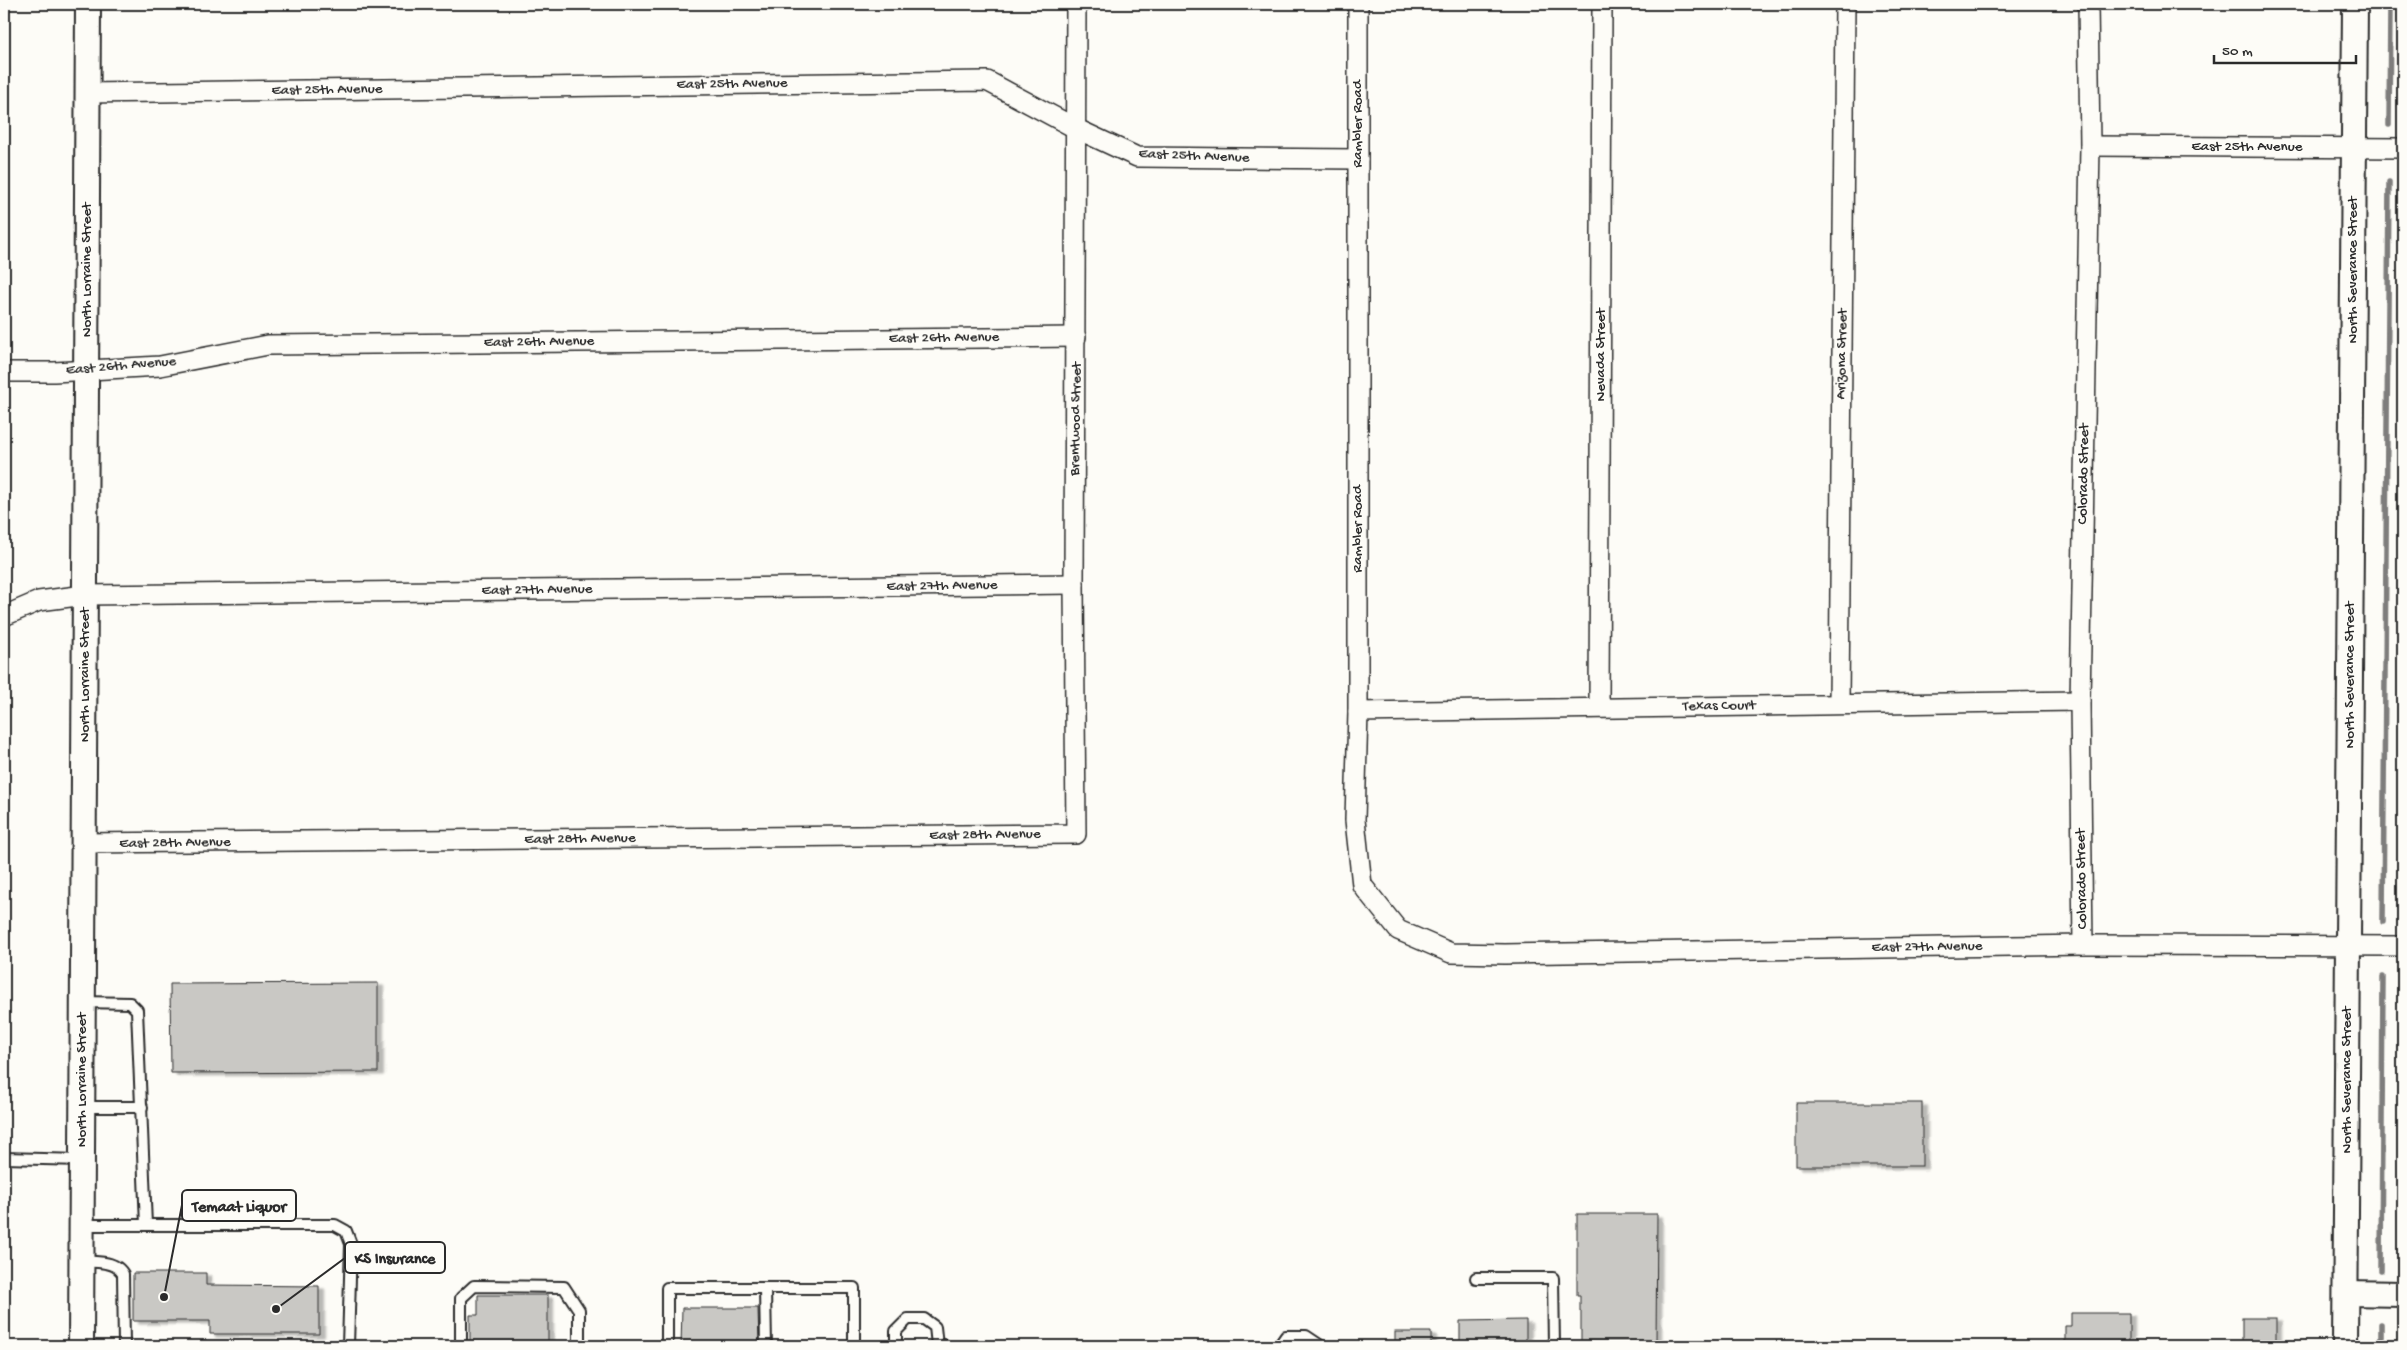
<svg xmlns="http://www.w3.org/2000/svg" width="2407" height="1350" viewBox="0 0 2407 1350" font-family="'Gochi Hand',sans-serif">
	<defs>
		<filter id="shadow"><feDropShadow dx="5.5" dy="3" stdDeviation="1" flood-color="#0004"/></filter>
	</defs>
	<rect width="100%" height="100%" fill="#fdfcf7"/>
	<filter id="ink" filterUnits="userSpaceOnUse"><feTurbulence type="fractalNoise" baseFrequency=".02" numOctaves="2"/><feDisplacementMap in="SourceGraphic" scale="10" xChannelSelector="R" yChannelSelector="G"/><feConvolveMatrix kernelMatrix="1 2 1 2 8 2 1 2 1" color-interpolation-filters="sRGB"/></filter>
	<g filter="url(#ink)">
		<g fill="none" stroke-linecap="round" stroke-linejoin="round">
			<!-- stream -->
			<g stroke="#7e7d7b" stroke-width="5.5">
				<polyline points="2389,125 2390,4"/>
				<polyline points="2383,922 2389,182"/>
				<polyline points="2381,1270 2383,977"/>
				<polyline points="2381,1346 2381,1324"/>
			</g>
		</g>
		<!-- building -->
		<g fill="#c9c8c4" stroke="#2b2b2b" filter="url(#shadow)">
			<polygon points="378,983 378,1072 171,1073 170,984"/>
			<rect x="1796" y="1103" width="126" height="63"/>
			<polygon points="1577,1214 1657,1214 1656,1346 1581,1346 1581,1311 1580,1311 1580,1295 1577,1295"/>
			<polygon points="133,1273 206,1273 206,1285 319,1286 319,1334 210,1334 210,1321 133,1321"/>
			<polygon points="478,1295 548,1295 548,1346 470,1346 470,1315 478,1315"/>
			<polygon points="682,1308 758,1308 759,1346 681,1346"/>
			<polygon points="2071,1313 2129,1313 2129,1346 2065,1346 2065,1326 2071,1326"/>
			<rect x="2242" y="1318" width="34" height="28"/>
			<polygon points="1526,1320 1526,1346 1460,1346 1460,1321"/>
			<rect x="1395" y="1332" width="36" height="14"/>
		</g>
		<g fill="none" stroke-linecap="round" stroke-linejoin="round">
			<!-- service casing -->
			<g stroke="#2b2b2b" stroke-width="14">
				<g id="service">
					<polyline points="83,1002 130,1003 137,1010 146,1225"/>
					<polyline points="82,1107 142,1107"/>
					<polyline points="4,1158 82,1160"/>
					<polyline points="82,1225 335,1225 346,1231 351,1244 348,1346"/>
					<path d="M82,1261C97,1263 115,1260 123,1274L124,1346"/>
					<polyline points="1476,1278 1553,1278 1554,1346"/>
					<polyline points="765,1288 766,1346"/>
					<polyline points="461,1346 461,1298 474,1286 564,1287 579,1310 579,1346"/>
					<polyline points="667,1346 667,1288 854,1288 854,1346"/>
					<polyline points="896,1346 896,1331 908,1319 924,1319 935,1327 937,1345 944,1345"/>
					<polyline points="1279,1346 1286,1336 1306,1336 1321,1346"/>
				</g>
			</g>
			<!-- minor casing -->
			<g stroke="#2b2b2b" stroke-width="22">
				<g id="minor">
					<polyline points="1358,4 1358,712 1355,820 1362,885 1398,930 1451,953 1505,954 2083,945 2403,946"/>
					<polyline points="87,93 987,81 1077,129 1137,157 1358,159"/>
					<polyline points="2090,146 2403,148"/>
					<polyline points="4,372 54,372 160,366 268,345 1076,337"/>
					<polyline points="4,616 39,601 85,595 1074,584"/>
					<polyline points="1839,704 1845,4"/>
					<polyline points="1599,707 1602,4"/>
					<polyline points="1358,712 2080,701"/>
					<polyline points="83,843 1076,834 1074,584 1076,4"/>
					<polyline points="2083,945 2080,701 2090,146 2088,4"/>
				</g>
			</g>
			<!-- tertiary casing -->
			<g stroke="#2b2b2b" stroke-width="28">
				<g id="tertiary">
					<polyline points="2346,1293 2403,1294"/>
					<polyline points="81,1346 88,4"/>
					<polyline points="2345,1346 2355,4"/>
				</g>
			</g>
			<!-- service -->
			<use href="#service" stroke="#fdfcf7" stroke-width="10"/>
			<!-- minor -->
			<use href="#minor" stroke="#fdfcf7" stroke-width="19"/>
			<!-- tertiary -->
			<use href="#tertiary" stroke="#fdfcf7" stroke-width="24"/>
		</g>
	</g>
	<g text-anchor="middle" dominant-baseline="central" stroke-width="4" stroke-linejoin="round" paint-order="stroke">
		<!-- street labels -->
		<g font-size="15" fill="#2b2b2b" stroke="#fdfcf7">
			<text transform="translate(732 84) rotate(-1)">East 25th Avenue</text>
			<text transform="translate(327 90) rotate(-1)">East 25th Avenue</text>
			<text transform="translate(1358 124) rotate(-90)">Rambler Road</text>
			<text x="2247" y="147">East 25th Avenue</text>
			<text transform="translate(1194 156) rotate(2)">East 25th Avenue</text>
			<text transform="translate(87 270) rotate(-90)">North Lorraine Street</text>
			<text transform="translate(2353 270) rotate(-90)">North Severance Street</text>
			<text transform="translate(944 338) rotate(-1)">East 26th Avenue</text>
			<text transform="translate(539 342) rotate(-1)">East 26th Avenue</text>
			<text transform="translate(1842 354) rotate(-89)">Arizona Street</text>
			<text transform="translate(1601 355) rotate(-90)">Nevada Street</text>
			<text transform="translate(121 366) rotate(-5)">East 26th Avenue</text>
			<text transform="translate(1076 419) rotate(-89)">Brentwood Street</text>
			<text transform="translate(2084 474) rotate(-89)">Colorado Street</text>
			<text transform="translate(1358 529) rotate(-90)">Rambler Road</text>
			<text transform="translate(942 586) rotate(-1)">East 27th Avenue</text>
			<text transform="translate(537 590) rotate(-1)">East 27th Avenue</text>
			<text transform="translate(85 675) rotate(-90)">North Lorraine Street</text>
			<text transform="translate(2350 675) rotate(-90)">North Severance Street</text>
			<text transform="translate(1719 706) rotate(-1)">Texas Court</text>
			<text transform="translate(985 835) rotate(-1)">East 28th Avenue</text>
			<text transform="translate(580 839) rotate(-1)">East 28th Avenue</text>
			<text transform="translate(175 843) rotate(-1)">East 28th Avenue</text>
			<text transform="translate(2082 879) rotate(-91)">Colorado Street</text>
			<text transform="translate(1927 947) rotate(-1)">East 27th Avenue</text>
			<text transform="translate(82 1080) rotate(-90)">North Lorraine Street</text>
			<text transform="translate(2347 1080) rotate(-90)">North Severance Street</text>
		</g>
	</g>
	<!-- callouts -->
	<path fill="none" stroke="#2b2b2b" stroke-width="2" d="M164 1297L182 1205M276 1309L345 1258"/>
	<g fill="#2b2b2b" stroke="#fdfcf7" stroke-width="2">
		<circle cx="164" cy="1297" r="5"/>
		<circle cx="276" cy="1309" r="5"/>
	</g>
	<g fill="#fdfcf7" stroke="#2b2b2b" stroke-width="2">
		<rect x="182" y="1190" width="114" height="31" rx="5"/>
		<rect x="345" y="1242" width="100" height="31" rx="5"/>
	</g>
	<g font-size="16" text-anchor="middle" font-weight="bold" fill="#2b2b2b">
		<text x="239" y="1211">Temaat Liquor</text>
		<text x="395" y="1263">KS Insurance</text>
	</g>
	<!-- margin -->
	<rect width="2407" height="1350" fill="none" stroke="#fdfcf7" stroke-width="20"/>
	<rect x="10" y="10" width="2387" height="1330" fill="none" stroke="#2b2b2b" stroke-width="2" filter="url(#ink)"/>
	<!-- scale -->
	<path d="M2214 55v8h142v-8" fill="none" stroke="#2b2b2b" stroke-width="2.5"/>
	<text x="2222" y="55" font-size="15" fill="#2b2b2b" stroke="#fdfcf7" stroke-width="4" paint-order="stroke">50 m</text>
</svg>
